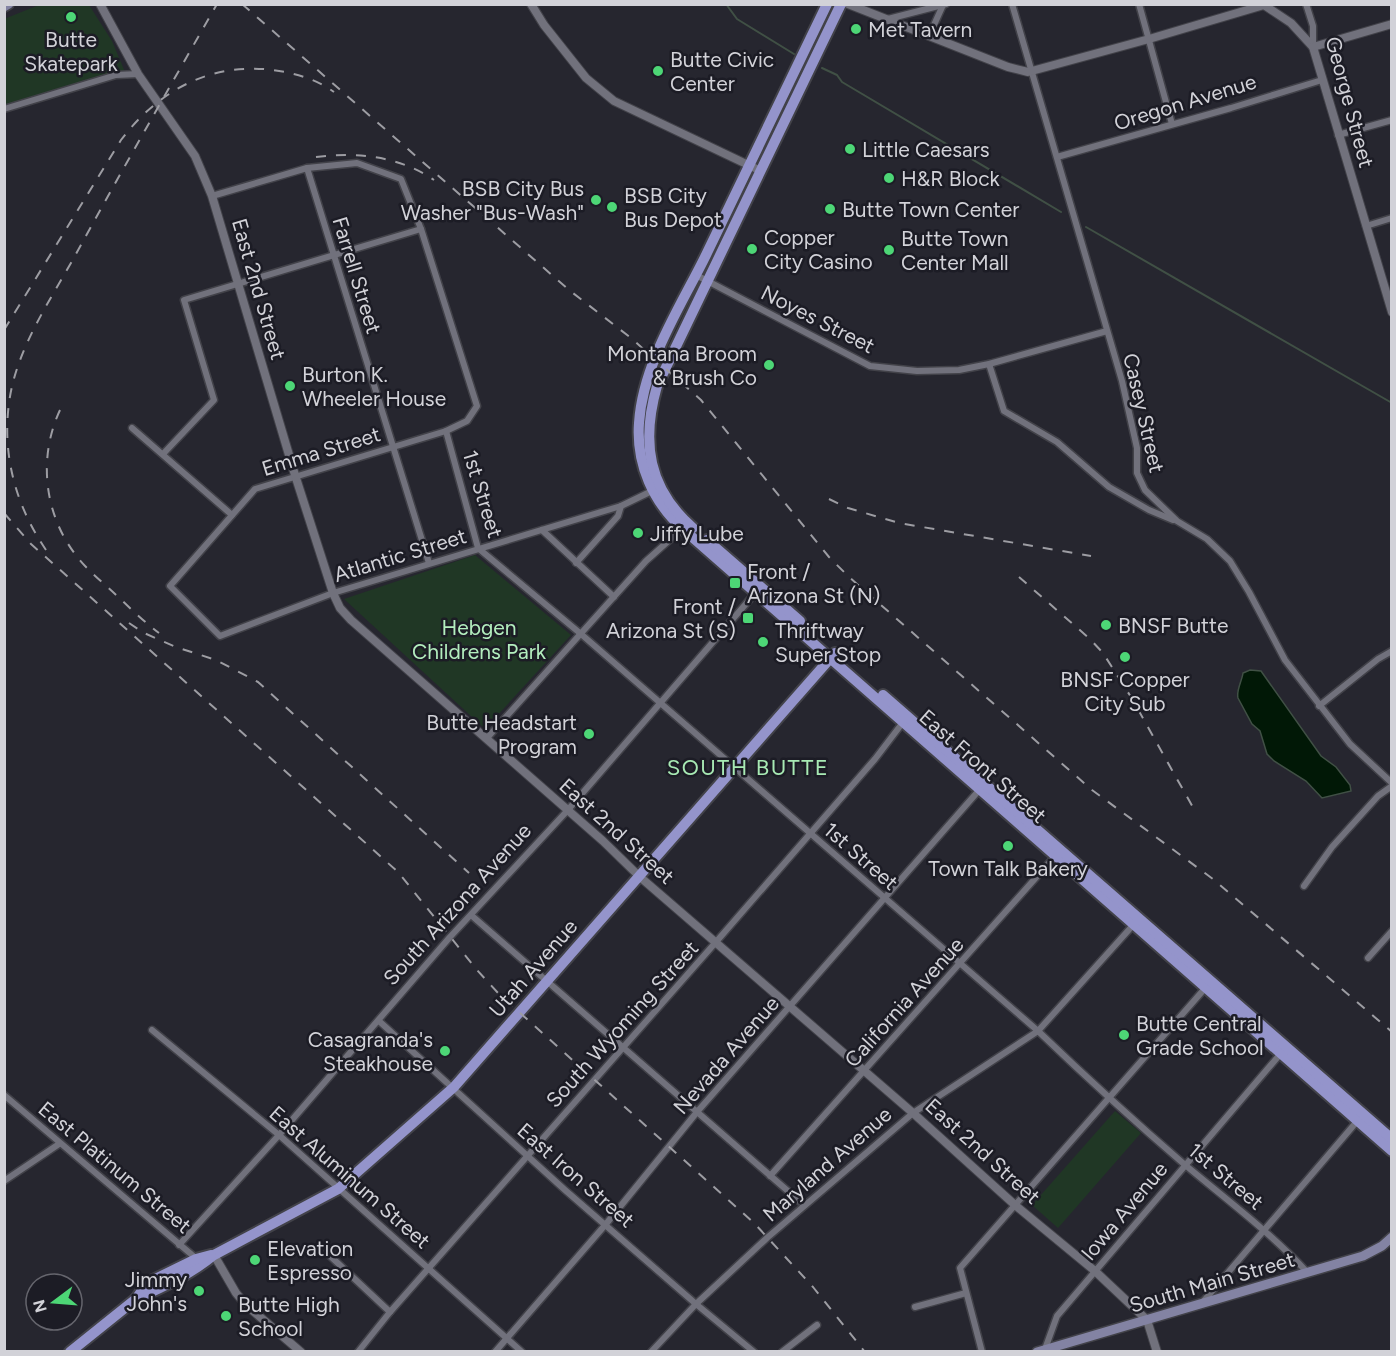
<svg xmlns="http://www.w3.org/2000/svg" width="1396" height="1356" viewBox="0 0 1396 1356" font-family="Figtree,sans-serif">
	<rect width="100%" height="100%" fill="#26262f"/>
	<!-- green -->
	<g fill="#203725">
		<polygon points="39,5 89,5 112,41 125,72 5,109 4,19"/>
		<polygon points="475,555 571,635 485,729 344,599"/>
		<polygon points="1115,1111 1141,1133 1058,1228 1032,1205"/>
	</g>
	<!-- water -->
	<path fill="#011806" stroke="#405045" stroke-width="1.5" d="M1250,670L1261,671L1321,756L1336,767L1350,785L1351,791L1322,798L1306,781L1274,761L1267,754L1260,731L1252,724L1238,698C1236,690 1242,681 1243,673Z"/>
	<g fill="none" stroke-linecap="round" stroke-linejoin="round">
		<!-- stream -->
		<g stroke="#405045" stroke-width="2">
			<polyline points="726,4 737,19 794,54"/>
			<polyline points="822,68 837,75 842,82 1061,212"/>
			<polyline points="1086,227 1392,403"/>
		</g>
		<!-- minor casing -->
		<g stroke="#424249" stroke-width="9">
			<g id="minor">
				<polyline points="1012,4 1122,381 1137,448 1137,473 1145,490 1177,521 1207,539 1230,561 1249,592 1285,660 1350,744 1392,783"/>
				<polyline points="1139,4 1172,124"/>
				<polyline points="1306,4 1313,26 1313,47"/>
				<polyline points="888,19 946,4"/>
				<polyline points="929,36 943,5"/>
				<polyline points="4,109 116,75 138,74"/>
				<polyline points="1338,135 1392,120"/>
				<polyline points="1057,157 1231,108 1322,80"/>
				<polyline points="307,168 429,563"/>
				<polyline points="212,196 307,168 357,163 401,179 421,229 477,406 467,421 446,431 255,489 170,586 220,636 333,593 621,506 654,490"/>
				<polyline points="1366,226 1392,218"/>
				<polyline points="696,275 870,366 917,371 959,370 989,364 1107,331"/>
				<polyline points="989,364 1004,411 1057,442 1109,487 1149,510 1173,520"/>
				<polyline points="132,428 232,515"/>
				<path d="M446,431L478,548L581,634L1038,1031C1086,1077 1134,1121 1184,1164C1227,1200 1270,1232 1308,1273"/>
				<polyline points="163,454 214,400 184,300 421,229"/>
				<polyline points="542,530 614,597"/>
				<polyline points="576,563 618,516 621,506"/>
				<polyline points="1319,706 1378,659 1392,651"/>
				<polyline points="487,738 646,561 683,528"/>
				<polyline points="1304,886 1332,847 1378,796 1392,786"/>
				<polyline points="471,915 804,1205"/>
				<polyline points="1368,958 1392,931"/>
				<polyline points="379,1021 565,1190 696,1304 754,1352"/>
				<polyline points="152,1030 279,1135 522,1352"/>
				<polyline points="4,1095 198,1260"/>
				<polyline points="770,1176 1057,854"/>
				<polyline points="4,1181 59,1144"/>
				<polyline points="179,1245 279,1135 450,937 567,811 757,591"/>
				<polyline points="327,1253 390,1312"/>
				<polyline points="1202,1303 1359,1119"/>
				<polyline points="915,1307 966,1293"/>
				<polyline points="1045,1349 1057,1316 1282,1052"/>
				<polyline points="358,1352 390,1312 716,942 875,759 904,721"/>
				<polyline points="495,1352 606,1224 697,1112 981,788"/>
				<polyline points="651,1352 696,1304 768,1237 913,1113 1038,1031 1135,923"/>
				<polyline points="782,1352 817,1325"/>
				<polyline points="982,1352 960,1268 1207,986"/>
			</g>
		</g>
		<!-- tertiary casing -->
		<g stroke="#424249" stroke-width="10">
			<g id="tertiary">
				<polyline points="100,4 138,74 195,156 212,196 295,475 333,593 340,608 351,620 603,841 640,877 913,1113 1015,1205 1095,1271 1147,1320 1157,1352"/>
				<polyline points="531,4 544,25 586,78 614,101 761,171"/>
				<polyline points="848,4 1008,67 1028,72 1149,39 1264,5 1291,23 1313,47 1392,312"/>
				<polyline points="1313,47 1392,24"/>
				<polyline points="214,1255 236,1293 246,1305 301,1352"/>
			</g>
		</g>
		<!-- secondary casing -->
		<g stroke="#424249" stroke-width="12">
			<g id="secondary">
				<polyline points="4,7 9,4"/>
				<polyline points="1037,1352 1363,1256 1382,1246 1392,1237"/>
			</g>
		</g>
		<!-- primary casing -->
		<g stroke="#424249" stroke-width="14">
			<g id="primary">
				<path d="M827,4C786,88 746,172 706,255C680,308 643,363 639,423C636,464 653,502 683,529L1392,1151"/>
				<path d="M693,528C648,489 641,442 657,386L841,4"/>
				<polyline points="707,540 800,621"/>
				<polyline points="883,695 1392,1139"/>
				<path d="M136,1299C163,1287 191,1274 214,1255L338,1189L454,1087L835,653"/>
				<polyline points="70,1352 136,1299 147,1283 196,1259 211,1255"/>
			</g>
		</g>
		<!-- minor -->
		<use href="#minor" stroke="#71717c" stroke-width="6"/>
		<!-- tertiary -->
		<use href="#tertiary" stroke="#71717c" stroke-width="8"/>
		<!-- secondary -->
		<use href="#secondary" stroke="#8383a3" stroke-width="9"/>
		<!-- primary -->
		<use href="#primary" stroke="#9494cb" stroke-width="10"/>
		<!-- rail -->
		<g stroke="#9d9da3" stroke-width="2" stroke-dasharray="10 10" stroke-linecap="butt">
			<polyline points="242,4 569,290 631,338 701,400 829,557 849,577 1092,790 1213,879 1392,1032"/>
			<path d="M316,157C358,152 399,156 434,180"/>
			<path d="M4,330L121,140C158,91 210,62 273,70C295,73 316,79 334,92"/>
			<path d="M60,410C38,457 44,513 75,554C86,569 101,581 114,593C129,607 143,621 159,633"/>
			<polyline points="829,499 848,508 899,523 1091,556"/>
			<polyline points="4,513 31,544 49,560 398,872 477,970 499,994 754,1223 813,1287 865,1352"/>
			<path d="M46,550C16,506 2,456 9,403C16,349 50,301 76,254C122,170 169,88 217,4"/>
			<polyline points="1019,577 1090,639 1103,653 1131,697 1195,811"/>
			<polyline points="129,623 144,633 176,647 216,660 258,682 469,873"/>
		</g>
	</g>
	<!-- markers -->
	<g fill="#4dd676" stroke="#1c1c25" stroke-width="2">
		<circle cx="71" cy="17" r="6"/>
		<circle cx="856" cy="29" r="6"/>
		<circle cx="658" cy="71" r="6"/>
		<circle cx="850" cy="149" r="6"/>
		<circle cx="889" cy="178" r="6"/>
		<circle cx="596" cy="200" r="6"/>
		<circle cx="612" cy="207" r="6"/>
		<circle cx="830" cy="209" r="6"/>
		<circle cx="752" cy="249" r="6"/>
		<circle cx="889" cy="250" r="6"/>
		<circle cx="769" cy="365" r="6"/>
		<circle cx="290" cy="386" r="6"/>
		<circle cx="638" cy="533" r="6"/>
		<rect x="729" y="577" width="12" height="12" rx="3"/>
		<rect x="742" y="612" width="12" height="12" rx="3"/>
		<circle cx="1106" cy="625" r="6"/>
		<circle cx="763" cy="642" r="6"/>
		<circle cx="1125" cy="657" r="6"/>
		<circle cx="589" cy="734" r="6"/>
		<circle cx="1008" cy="846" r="6"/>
		<circle cx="1124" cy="1035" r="6"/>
		<circle cx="445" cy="1051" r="6"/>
		<circle cx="255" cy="1260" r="6"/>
		<circle cx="199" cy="1291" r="6"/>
		<circle cx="226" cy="1316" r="6"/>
	</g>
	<g text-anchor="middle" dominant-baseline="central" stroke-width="5" stroke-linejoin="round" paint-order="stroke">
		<!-- poi labels -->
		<g font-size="21" fill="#d2d2d8" stroke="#1c1c25" text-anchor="start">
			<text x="868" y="29">Met Tavern</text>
			<text x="71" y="39" text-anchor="middle">Butte<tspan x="71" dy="24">Skatepark</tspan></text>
			<text x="670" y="59">Butte Civic<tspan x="670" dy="24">Center</tspan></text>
			<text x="862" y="149">Little Caesars</text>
			<text x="901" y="178">H&amp;R Block</text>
			<text x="584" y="188" text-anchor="end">BSB City Bus<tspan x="584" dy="24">Washer "Bus-Wash"</tspan></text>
			<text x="624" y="195">BSB City<tspan x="624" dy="24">Bus Depot</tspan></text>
			<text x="842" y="209">Butte Town Center</text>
			<text x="764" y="237">Copper<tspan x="764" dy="24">City Casino</tspan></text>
			<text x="901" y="238">Butte Town<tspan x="901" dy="24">Center Mall</tspan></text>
			<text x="757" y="353" text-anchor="end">Montana Broom<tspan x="757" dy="24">&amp; Brush Co</tspan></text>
			<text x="302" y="374">Burton K.<tspan x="302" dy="24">Wheeler House</tspan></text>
			<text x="650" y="533">Jiffy Lube</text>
			<text x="747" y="571">Front /<tspan x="747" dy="24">Arizona St (N)</tspan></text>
			<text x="736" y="606" text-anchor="end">Front /<tspan x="736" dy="24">Arizona St (S)</tspan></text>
			<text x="1118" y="625">BNSF Butte</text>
			<text x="775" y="630">Thriftway<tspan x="775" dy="24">Super Stop</tspan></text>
			<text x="1125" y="679" text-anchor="middle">BNSF Copper<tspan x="1125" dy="24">City Sub</tspan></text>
			<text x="577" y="722" text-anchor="end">Butte Headstart<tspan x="577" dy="24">Program</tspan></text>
			<text x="1008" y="868" text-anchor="middle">Town Talk Bakery</text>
			<text x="1136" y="1023">Butte Central<tspan x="1136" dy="24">Grade School</tspan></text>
			<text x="433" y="1039" text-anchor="end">Casagranda's<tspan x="433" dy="24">Steakhouse</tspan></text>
			<text x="267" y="1248">Elevation<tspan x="267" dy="24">Espresso</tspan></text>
			<text x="187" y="1279" text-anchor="end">Jimmy<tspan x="187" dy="24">John's</tspan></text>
			<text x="238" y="1304">Butte High<tspan x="238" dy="24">School</tspan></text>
		</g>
		<!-- street labels -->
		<g font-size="21" fill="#d2d2d8" stroke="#1c1c25">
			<text transform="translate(1185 102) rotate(-17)">Oregon Avenue</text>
			<text transform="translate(1350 102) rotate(75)">George Street</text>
			<text transform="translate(357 275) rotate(73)">Farrell Street</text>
			<text transform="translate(259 289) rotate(74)">East 2nd Street</text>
			<text transform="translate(818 319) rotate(27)">Noyes Street</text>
			<text transform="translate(1144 413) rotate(77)">Casey Street</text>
			<text transform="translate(321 451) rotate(-17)">Emma Street</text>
			<text transform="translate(483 494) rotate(73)">1st Street</text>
			<text transform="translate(400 555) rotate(-17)">Atlantic Street</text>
			<text transform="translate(983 766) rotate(41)">East Front Street</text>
			<text transform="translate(617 831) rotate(42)">East 2nd Street</text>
			<text transform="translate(861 856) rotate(41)">1st Street</text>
			<text transform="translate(457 904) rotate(-48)">South Arizona Avenue</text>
			<text transform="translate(533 968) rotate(-49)">Utah Avenue</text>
			<text transform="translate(904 1002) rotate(-48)">California Avenue</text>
			<text transform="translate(622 1024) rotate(-48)">South Wyoming Street</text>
			<text transform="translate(726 1055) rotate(-49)">Nevada Avenue</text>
			<text transform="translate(983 1151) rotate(42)">East 2nd Street</text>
			<text transform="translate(827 1164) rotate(-41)">Maryland Avenue</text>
			<text transform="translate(115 1167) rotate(40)">East Platinum Street</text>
			<text transform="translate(576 1175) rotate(41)">East Iron Street</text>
			<text transform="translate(1226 1176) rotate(40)">1st Street</text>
			<text transform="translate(350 1177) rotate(41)">East Aluminum Street</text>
			<text transform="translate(1124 1211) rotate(-50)">Iowa Avenue</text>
			<text transform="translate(1212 1282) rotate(-16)">South Main Street</text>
		</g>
		<!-- park labels -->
		<g font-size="21" fill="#b3eebe" stroke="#1c1c25">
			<text x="479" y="627">Hebgen<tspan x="479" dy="24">Childrens Park</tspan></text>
		</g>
		<!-- neighbourhood labels -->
		<g font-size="22" letter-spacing="1.5" fill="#a8eab4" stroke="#1c1c25">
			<text x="748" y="767">SOUTH BUTTE</text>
		</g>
	</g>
	<!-- border -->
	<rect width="1396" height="1356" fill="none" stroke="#d2d2d8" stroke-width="12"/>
	<!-- north arrow -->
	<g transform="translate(54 1302) rotate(254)"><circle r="28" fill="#1c1c25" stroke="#65656d" stroke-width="1.5"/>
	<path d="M0-4.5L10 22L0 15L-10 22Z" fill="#4dd676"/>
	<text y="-9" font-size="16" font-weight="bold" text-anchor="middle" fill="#d2d2d8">N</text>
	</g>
</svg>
